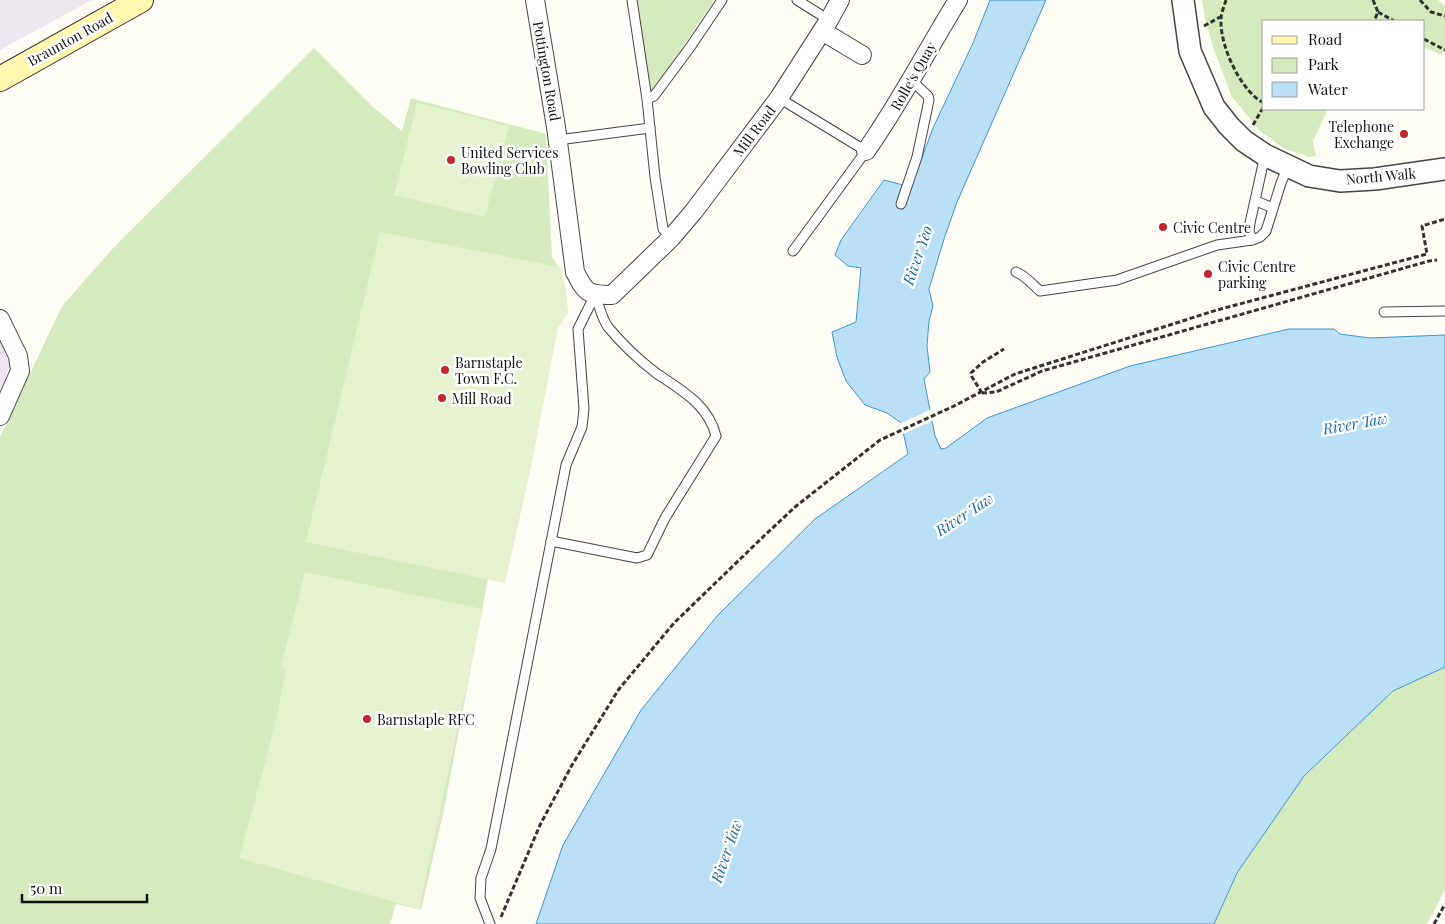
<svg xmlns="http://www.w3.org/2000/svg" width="1445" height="924" viewBox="0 0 1445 924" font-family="'Playfair Display',serif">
	<rect width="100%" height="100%" fill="#fffdf5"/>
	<!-- industrial -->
	<g fill="#eee6ef">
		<polygon points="0,0 92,0 0,50"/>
		<polygon points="0,339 10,365 0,392"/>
	</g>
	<!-- green -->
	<g fill="#d5ebbd">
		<polygon points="633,0 714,0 652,93 648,93"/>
		<polygon points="1202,0 1438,0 1445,6 1445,50 1441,55 1424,47 1424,21 1264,21 1264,109 1328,109 1313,141 1316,156 1309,157 1283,148 1260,131 1232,97 1214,50 1205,19"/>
		<path d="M314,48L373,107L402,131L411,98L546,134L552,257C566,274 566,292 568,313L550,319L492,558L443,814L421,910L396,904L390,924H0V437L62,306L115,246Z"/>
		<polygon points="1445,667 1445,890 1427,924 1214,924 1237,873 1304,776 1393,691"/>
	</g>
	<!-- pitch -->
	<g fill="#e6f2cf">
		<polygon points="417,103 509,126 485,217 394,195"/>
		<polygon points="380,232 560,267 565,285 568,313 558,328 531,467 505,583 306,542"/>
		<path d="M305,572L483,609L419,909L239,858C256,795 275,733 286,669L281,666Z"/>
	</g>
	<!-- water -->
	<polygon fill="#b9e0f7" stroke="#3f96cf" points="990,0 1046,0 957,202 944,239 929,289 933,306 929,321 927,346 930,372 924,379 935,436 941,449 946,448 987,418 1130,366 1289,329 1334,329 1340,334 1370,338 1445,335 1445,667 1393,691 1304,776 1237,873 1214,924 536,924 563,845 641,710 717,616 815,519 908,454 901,423 887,413 865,405 846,381 837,357 832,332 856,322 861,268 848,266 835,255 841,240 884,180 903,185 917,171 933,128 973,43"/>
	<!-- pier -->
	<polygon fill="#fffdf5" points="932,409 934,420 901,435 899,424"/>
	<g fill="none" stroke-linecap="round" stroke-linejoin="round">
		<!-- service casing -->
		<g stroke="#444" stroke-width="11">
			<g id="service">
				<polyline points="632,0 647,99 655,177 663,229 671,238"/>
				<polyline points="797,0 829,20"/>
				<polyline points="779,98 866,151 793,251"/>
				<polyline points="647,99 654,96 691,46 722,0"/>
				<polyline points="558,140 650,128"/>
				<polyline points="1265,155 1250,223 1249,231 1252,240 1260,237 1266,231 1281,183 1288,166"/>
				<polyline points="1256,201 1273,208"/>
				<polyline points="901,204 917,157 929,100 928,96 911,80"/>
				<path d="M1016,272C1026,276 1032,284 1040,291L1117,280L1217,245L1252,240"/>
				<polyline points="1384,312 1445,311"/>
				<path d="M551,541L637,558L647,555L665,518L716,436C708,404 681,390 656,373C639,360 622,344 608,327C602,319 599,305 595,295"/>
				<polyline points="490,924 480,898 481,878 491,849 566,465 582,427 584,409 578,329 595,295"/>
			</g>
		</g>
		<!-- minor casing -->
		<g stroke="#444" stroke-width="20">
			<g id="minor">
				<path d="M535,0L556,127L575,272C586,293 587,295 612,295L671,238L694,211L779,98L829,20L840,0"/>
				<polyline points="822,31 862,55"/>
				<path d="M866,151C900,103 927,50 958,0"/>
				<polyline points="0,319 18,356 20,371 0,416"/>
			</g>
		</g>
		<!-- tertiary casing -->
		<g stroke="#444" stroke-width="24">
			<polyline id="tertiary" points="1183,0 1190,51 1214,107 1229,126 1244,141 1265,155 1309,176 1340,181 1375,179 1445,169"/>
		</g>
		<!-- secondary casing -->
		<g stroke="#333" stroke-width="26">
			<polyline id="secondary" points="0,79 141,0"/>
		</g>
		<!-- path -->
		<g stroke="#333" stroke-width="3" stroke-dasharray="5 2.5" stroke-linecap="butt">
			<path d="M1226,0C1224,7 1220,15 1221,23C1221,47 1241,92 1264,103"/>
			<polyline points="1373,0 1378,12 1374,21"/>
			<polyline points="1420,0 1431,12 1445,16"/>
			<polyline points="1378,12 1394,21"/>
			<polyline points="1204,26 1220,17"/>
			<polyline points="1424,39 1445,50"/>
			<polyline points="1253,125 1264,106"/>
			<polyline points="982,393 996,392 1042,371 1429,261 1437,260"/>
			<polyline points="982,393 972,377 971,373 983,362 1004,349"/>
			<polyline points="501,917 540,825 572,765 619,689 674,623 765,535 795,507 880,440 954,406 1015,374 1217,310 1427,254 1422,226 1445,219"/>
			<polyline points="1434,924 1445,904"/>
		</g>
		<!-- service -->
		<use href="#service" stroke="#fff" stroke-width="9"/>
		<!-- minor -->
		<use href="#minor" stroke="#fff" stroke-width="18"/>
		<!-- tertiary -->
		<use href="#tertiary" stroke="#fff" stroke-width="21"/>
		<!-- secondary -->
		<use href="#secondary" stroke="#fff6b0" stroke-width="24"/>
	</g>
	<!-- markers -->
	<g fill="#c4262e" stroke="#fff" stroke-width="2">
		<circle cx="1404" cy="134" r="5"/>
		<circle cx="451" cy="160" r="5"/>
		<circle cx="1163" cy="227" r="5"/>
		<circle cx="1208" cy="274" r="5"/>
		<circle cx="445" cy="370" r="5"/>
		<circle cx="442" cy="398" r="5"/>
		<circle cx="367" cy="719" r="5"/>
	</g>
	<g text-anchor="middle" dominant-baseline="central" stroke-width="5" stroke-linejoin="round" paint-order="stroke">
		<!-- street labels -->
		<g font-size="14" fill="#111" stroke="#fff">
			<text transform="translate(70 39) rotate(-29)">Braunton Road</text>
			<text transform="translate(547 71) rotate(80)">Pottington Road</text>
			<text transform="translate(913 76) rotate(-60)">Rolle's Quay</text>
			<text transform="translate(754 131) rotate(-53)">Mill Road</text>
			<text transform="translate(1381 176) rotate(-5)">North Walk</text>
		</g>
		<!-- poi labels -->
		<g font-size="14" fill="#111" stroke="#fff" text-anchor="start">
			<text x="1394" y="126" text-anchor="end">Telephone<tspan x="1394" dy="16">Exchange</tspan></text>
			<text x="461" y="152">United Services<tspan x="461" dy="16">Bowling Club</tspan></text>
			<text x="1173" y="227">Civic Centre</text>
			<text x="1218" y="266">Civic Centre<tspan x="1218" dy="16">parking</tspan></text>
			<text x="455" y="362">Barnstaple<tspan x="455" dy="16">Town F.C.</tspan></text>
			<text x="452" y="398">Mill Road</text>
			<text x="377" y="719">Barnstaple RFC</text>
		</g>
		<!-- water labels -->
		<g font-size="15" font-style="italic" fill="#1768a6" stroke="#fff">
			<text transform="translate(917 255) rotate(-71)">River Yeo</text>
			<text transform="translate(1355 423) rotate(-10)">River Taw</text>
			<text transform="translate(964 514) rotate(-33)">River Taw</text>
			<text transform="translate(726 851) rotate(-71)">River Taw</text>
		</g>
	</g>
	<!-- legend -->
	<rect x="1262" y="20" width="162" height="90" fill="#ffffff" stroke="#a0a0a0"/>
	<rect x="1272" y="36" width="25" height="8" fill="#fff6b0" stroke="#a0a0a0"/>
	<text x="1308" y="45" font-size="15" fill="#111111">Road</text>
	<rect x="1272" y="58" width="25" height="15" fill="#d5ebbd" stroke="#a0a0a0"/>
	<text x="1308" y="70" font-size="15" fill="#111111">Park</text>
	<rect x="1272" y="82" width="25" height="15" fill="#b9e0f7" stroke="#a0a0a0"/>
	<text x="1308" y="95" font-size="15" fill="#111111">Water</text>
	<!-- scale -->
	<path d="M22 894v8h125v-8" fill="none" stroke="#111111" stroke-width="2.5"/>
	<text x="30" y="894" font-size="15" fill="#111111" stroke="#ffffff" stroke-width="4" paint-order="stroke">50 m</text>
</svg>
